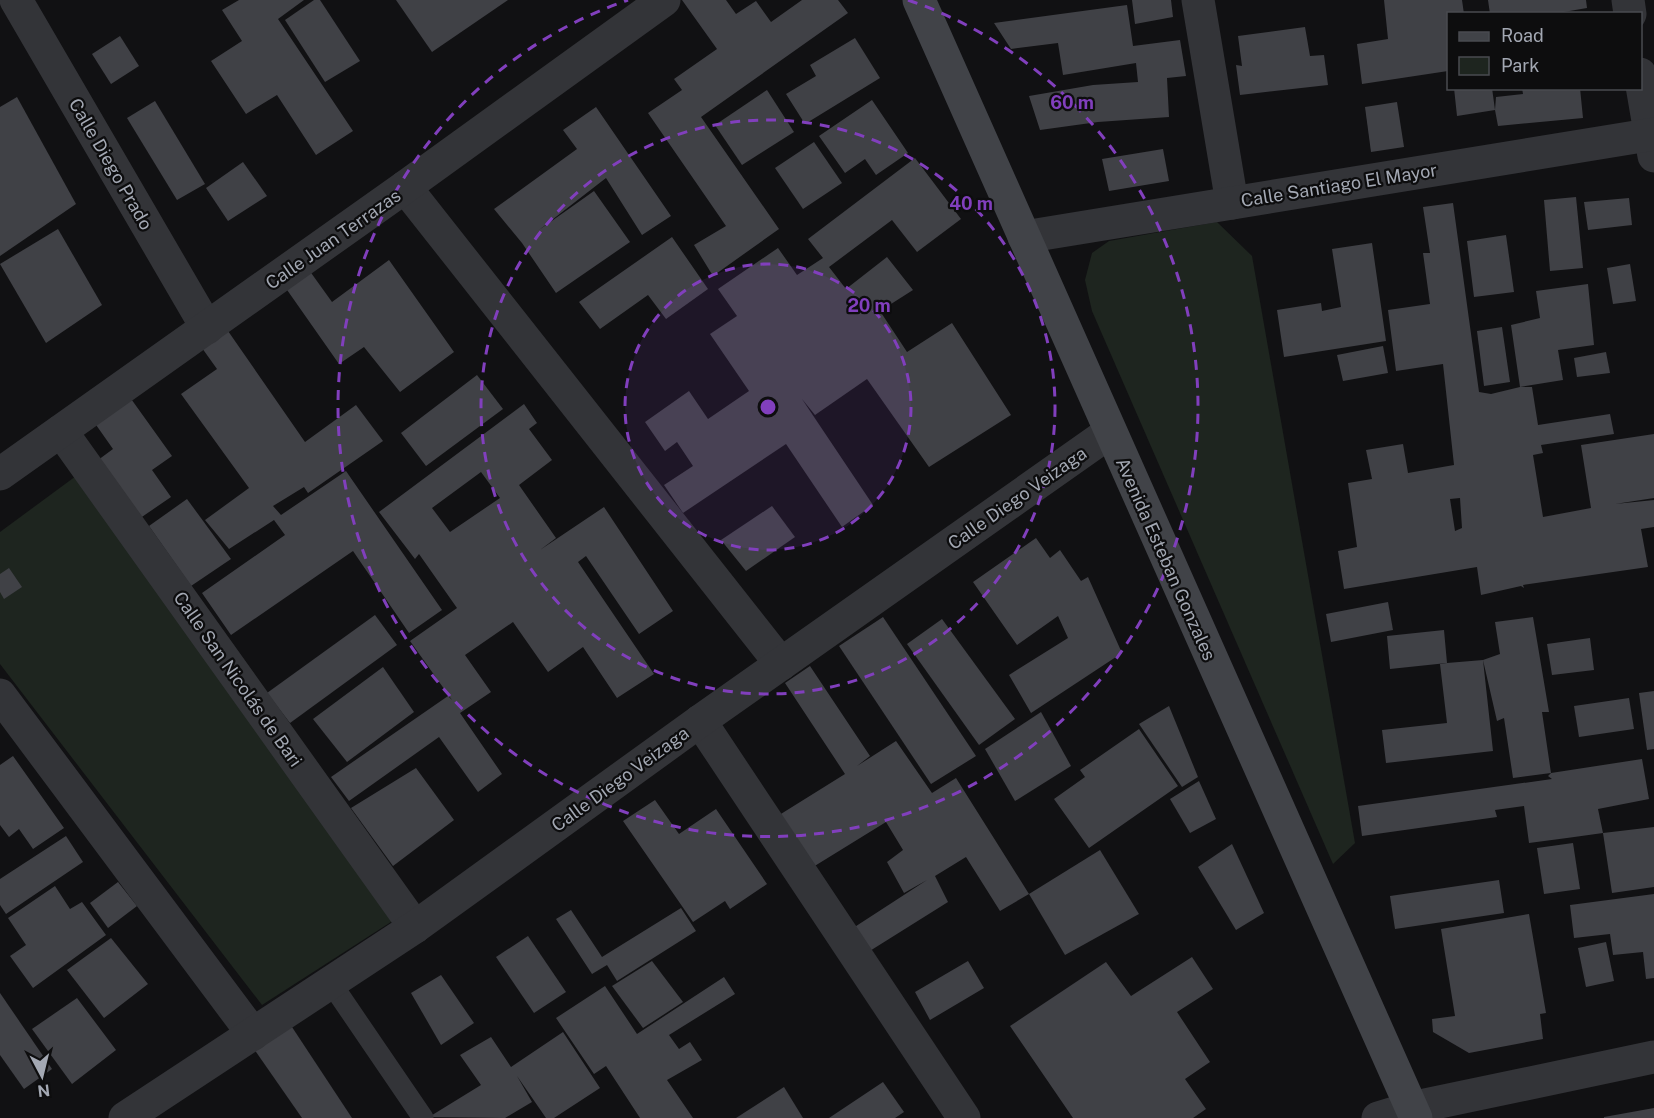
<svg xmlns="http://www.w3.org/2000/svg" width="1654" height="1118" viewBox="0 0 1654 1118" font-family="'Public Sans',sans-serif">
	<rect width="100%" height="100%" fill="#111113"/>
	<!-- green -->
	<g fill="#1e251f">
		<polygon points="1217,222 1252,256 1355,843 1333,864 1092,311 1085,280 1092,253 1109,241"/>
		<polygon points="76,476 394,920 262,1005 0,664 0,532"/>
	</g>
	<!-- building -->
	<g fill="#404146" fill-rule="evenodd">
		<polygon points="239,0 304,0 278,19 353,131 316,155 277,95 246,114 211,61 242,41 222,10"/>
		<polygon points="314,0 320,0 360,61 325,82 285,20"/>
		<polygon points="396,0 508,0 432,52"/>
		<polygon points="682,0 726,0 736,14 756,1 771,22 802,0 838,0 848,13 701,117 779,229 713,276 694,245 726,226 648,113 682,90 674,79 717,49"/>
		<polygon points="1132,0 1171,0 1173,17 1135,24"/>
		<polygon points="1384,0 1462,0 1464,14 1448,14 1448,71 1362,84 1357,44 1388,39"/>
		<polygon points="1488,0 1586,0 1587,8 1552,14 1490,14"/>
		<polygon points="1127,5 1133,46 1180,40 1186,76 1167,78 1169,117 1098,122 1040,130 1029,96 1093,85 1138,82 1136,63 1063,75 1058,43 1011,49 994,23"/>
		<polygon points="1305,27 1310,56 1324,55 1328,85 1240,95 1236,65 1242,66 1238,36"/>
		<polygon points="120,36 139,66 111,84 92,54"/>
		<polygon points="855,38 880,78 805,124 786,94 816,76 810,65"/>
		<polygon points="1454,88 1492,88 1495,110 1496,97 1523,94 1522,88 1580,88 1583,118 1498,126 1495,110 1457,116"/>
		<polygon points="767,90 794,132 742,165 715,125"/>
		<polygon points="17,97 76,204 0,256 0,107"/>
		<polygon points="872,100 908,153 876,175 865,159 845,173 819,136"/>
		<polygon points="155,101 205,184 177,200 127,118"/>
		<polygon points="1397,102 1404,147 1371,152 1365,107"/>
		<polygon points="596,107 671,216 642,235 606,178 539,230 594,191 630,242 556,293 522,243 494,209 577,149 563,130"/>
		<polygon points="814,142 842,183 803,209 775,168"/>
		<polygon points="1163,149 1169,181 1109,191 1102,159"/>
		<polygon points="915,158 961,219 917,252 892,220 829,267 846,289 887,257 913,290 880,311 907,352 952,323 1011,415 929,467 867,379 815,415 802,399 873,505 842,527 786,444 683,513 664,485 693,466 677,442 665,451 645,422 689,391 708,419 749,391 710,334 737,316 718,289 778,248 797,275 823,258 808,239"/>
		<polygon points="243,162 267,196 228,221 206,188"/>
		<polygon points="1576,197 1583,268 1550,271 1544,200"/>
		<polygon points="1629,198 1632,225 1588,230 1584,202"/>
		<path d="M1453,203L1479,392L1491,394L1520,387L1511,325L1540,318L1536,291L1588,284L1594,345L1558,350L1563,380L1520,387H1532L1538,425L1610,414L1614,434L1541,445L1543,453L1533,455L1543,517L1591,508L1581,445L1654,434V498L1615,504L1654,500V527L1641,529L1648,567L1523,585L1524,588L1521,586L1481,595L1477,567L1344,589L1338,551L1357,547L1348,483L1372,479L1366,450L1403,444L1408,473L1454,465L1443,364L1396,371L1388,310L1430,304L1423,253H1430L1423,207ZM1460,498L1462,528L1455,531L1450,499Z"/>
		<polygon points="58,229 102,305 46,343 0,264"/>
		<polygon points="1506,235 1514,292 1474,297 1467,241"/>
		<polygon points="672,237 708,289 666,319 648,295 600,329 579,302"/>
		<polygon points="1372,243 1386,341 1284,357 1277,310 1321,303 1322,311 1341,307 1332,249"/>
		<polygon points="389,260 454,352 400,392 364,347 339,364 285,287 309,270 332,302"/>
		<polygon points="1630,264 1636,301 1613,304 1607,268"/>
		<polygon points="1502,327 1510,382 1484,386 1477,331"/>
		<polygon points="228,331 305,442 356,405 383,441 308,493 304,487 273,506 281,515 346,471 442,610 409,633 353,551 231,635 202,593 285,535 274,520 229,549 205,520 249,488 181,394 217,369 202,348"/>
		<polygon points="1383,346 1388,373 1343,381 1337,355"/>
		<polygon points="1606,352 1610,373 1577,377 1574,358"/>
		<polygon points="477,375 503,409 426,466 401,433"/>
		<polygon points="129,396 172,456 152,470 171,497 136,521 94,463 113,449 94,422"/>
		<path d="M524,404L537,423L529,429L552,460L519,485L556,538L540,550L604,507L673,611L639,634L586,556L578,562L654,674L617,698L583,647L548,672L513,622L465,655L491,692L460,713L502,774L478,792L439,737L349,801L331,777L448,696L452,700L410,641L457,608L419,554L415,559L379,512ZM481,472L500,498L450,532L432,508Z"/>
		<polygon points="187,499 231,559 191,586 149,526"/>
		<polygon points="772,506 795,537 746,571 721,540"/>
		<polygon points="1036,538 1050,558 1060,550 1081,581 1088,577 1122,653 1031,713 1009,675 1068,638 1058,616 1017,645 973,582"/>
		<polygon points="9,568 22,587 4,599 0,592 0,574"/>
		<polygon points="1388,602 1393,630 1331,642 1326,614"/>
		<polygon points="375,615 397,645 290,723 267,693"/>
		<polygon points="883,617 976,756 931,784 839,646"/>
		<polygon points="1533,617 1549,712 1542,712 1551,773 1642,759 1649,799 1598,809 1603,833 1567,838 1529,843 1524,806 1495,810 1497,817 1362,836 1358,806 1552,779 1548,776 1551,773 1513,778 1504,718 1497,721 1483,660 1493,751 1386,763 1382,730 1447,723 1440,664 1447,663 1390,669 1387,636 1444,630 1447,663 1483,660 1500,654 1495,622"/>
		<polygon points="942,619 1015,719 979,745 907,644"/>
		<polygon points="1590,638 1594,670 1552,675 1547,644"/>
		<polygon points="810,666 870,756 857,766 896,741 932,793 956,778 1029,894 1000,911 966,857 935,876 948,902 865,954 850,930 927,880 904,893 887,862 903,850 886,822 792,880 760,827 845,774 785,683"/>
		<polygon points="383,667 414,712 347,762 313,719"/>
		<polygon points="1654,691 1654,749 1647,750 1639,693"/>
		<polygon points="1629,698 1634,729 1579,737 1574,706"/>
		<polygon points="1169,706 1198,777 1182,787 1139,724"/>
		<polygon points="1041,712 1071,766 1015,801 985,749"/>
		<polygon points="1139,729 1178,786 1089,848 1054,799 1085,777 1080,770"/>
		<polygon points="13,756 64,828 33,849 19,829 9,837 0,825 0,765"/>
		<polygon points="416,768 454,820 393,866 351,808"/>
		<polygon points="1199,781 1216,819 1190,833 1170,799"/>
		<polygon points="655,800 679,834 716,809 767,884 730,909 725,901 693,922 623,821"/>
		<polygon points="1654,827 1654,887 1612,893 1603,833"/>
		<polygon points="66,836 83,862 6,914 0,905 0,879"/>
		<polygon points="1573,843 1580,889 1544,894 1537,848"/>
		<polygon points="1232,844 1264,913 1236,930 1198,867"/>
		<polygon points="1100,850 1139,914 1065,955 1029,894"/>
		<polygon points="1499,880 1504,913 1395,929 1390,896"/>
		<polygon points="118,882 137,906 108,928 90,903"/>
		<polygon points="55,886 70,909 82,902 106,935 33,988 10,956 26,945 8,918"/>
		<polygon points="1654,894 1654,978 1646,979 1643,952 1613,955 1610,934 1574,938 1570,905"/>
		<polygon points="681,908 696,931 617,981 607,965 592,974 556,919 571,910 602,957"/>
		<polygon points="1529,914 1546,1013 1540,1014 1543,1039 1469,1053 1433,1032 1432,1019 1455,1016 1441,929"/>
		<polygon points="528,936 566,992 534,1013 496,957"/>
		<polygon points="111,938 148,984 104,1018 67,970"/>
		<polygon points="1606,942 1614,981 1586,987 1578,948"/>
		<polygon points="1192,957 1213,989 1177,1012 1210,1062 1185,1079 1206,1109 1193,1118 1073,1118 1010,1026 1106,962 1131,996"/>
		<polygon points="652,961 683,1002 643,1028 612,986"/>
		<polygon points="968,961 984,988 930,1020 915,992"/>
		<polygon points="441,975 474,1023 441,1045 411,993"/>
		<polygon points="724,977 735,994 669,1035 679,1049 690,1042 702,1060 667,1080 693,1118 640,1118 606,1066 594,1074 556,1018 605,986 637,1034"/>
		<polygon points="0,993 52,1069 24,1089 0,1055"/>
		<polygon points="77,998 116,1050 72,1084 32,1029"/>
		<polygon points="290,1024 352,1118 302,1118 254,1049"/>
		<polygon points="563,1032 600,1088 554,1118 546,1118 517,1076 532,1102 505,1118 429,1117 481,1085 460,1055 491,1037 511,1067"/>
		<polygon points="883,1082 904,1112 895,1118 829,1118"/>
		<polygon points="784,1087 803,1118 736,1118"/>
		<polygon points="1654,1108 1654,1118 1604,1118 1604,1117"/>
	</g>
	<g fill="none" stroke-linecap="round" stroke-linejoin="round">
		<!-- lane -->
		<polyline stroke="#333438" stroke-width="21" points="331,983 423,1118"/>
		<!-- street -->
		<g stroke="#333438" stroke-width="33">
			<polyline points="16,0 207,328"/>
			<polyline points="1198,0 1232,203"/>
			<polyline points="1628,0 1630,14"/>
			<polyline points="1640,74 1654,156"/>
			<polyline points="405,187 781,664"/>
			<polyline points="1024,237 1654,134"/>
			<polyline points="61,431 415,927"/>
			<polyline points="0,474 405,187 664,0"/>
			<polyline points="0,695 253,1034"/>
			<polyline points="700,721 964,1118"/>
			<polyline points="125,1118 415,927 700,721 1110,432"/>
			<polyline points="1378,1118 1411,1108 1654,1057"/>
		</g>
		<!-- secondary -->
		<polyline stroke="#414348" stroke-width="33" points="919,0 1416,1118"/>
	</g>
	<!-- distance rings -->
	<circle cx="768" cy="407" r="143" fill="#813fbd" fill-opacity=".12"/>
	<g fill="none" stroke="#813fbd" stroke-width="3" stroke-dasharray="10 8">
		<circle cx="768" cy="407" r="143"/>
		<circle cx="768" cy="407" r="287"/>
		<path d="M908 0A430 430 0 1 1 628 0"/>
	</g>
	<g text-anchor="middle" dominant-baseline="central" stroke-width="4.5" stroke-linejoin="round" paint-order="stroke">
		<!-- street labels -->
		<g font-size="18" fill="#a3a8b3" stroke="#0d0d0e">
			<text transform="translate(111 164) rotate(60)">Calle Diego Prado</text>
			<text transform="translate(1339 185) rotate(-9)">Calle Santiago El Mayor</text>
			<text transform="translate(333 239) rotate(-35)">Calle Juan Terrazas</text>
			<text transform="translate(1017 498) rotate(-35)">Calle Diego Veizaga</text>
			<text transform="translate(1166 559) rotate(66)">Avenida Esteban Gonzales</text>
			<text transform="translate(238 679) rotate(55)">Calle San Nicolás de Bari</text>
			<text transform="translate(620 779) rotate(-36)">Calle Diego Veizaga</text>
		</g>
	</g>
	<circle cx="768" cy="407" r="9" fill="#813fbd" stroke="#0d0d0e" stroke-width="3"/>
	<g font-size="18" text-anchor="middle" font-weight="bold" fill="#813fbd" stroke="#0d0d0e" stroke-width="4.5" stroke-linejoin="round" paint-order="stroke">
		<text x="1072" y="109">60 m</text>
		<text x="971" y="210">40 m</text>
		<text x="869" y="312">20 m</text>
	</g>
	<!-- legend -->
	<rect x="1447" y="12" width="195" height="78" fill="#0d0d0e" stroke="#494b50" stroke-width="1.5"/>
	<rect x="1459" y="32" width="30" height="9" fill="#414348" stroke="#494b50" stroke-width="1.5"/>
	<text x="1501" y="42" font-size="18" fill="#a3a8b3">Road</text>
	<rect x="1459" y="57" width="30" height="18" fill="#1e251f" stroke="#494b50" stroke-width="1.5"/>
	<text x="1501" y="72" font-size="18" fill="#a3a8b3">Park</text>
	<!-- north arrow -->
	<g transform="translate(42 1076) rotate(173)" stroke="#0d0d0e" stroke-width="4.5" paint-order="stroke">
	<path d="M0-4.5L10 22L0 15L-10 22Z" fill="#a3a8b3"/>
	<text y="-9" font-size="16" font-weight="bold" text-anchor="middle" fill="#a3a8b3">N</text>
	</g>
</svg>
